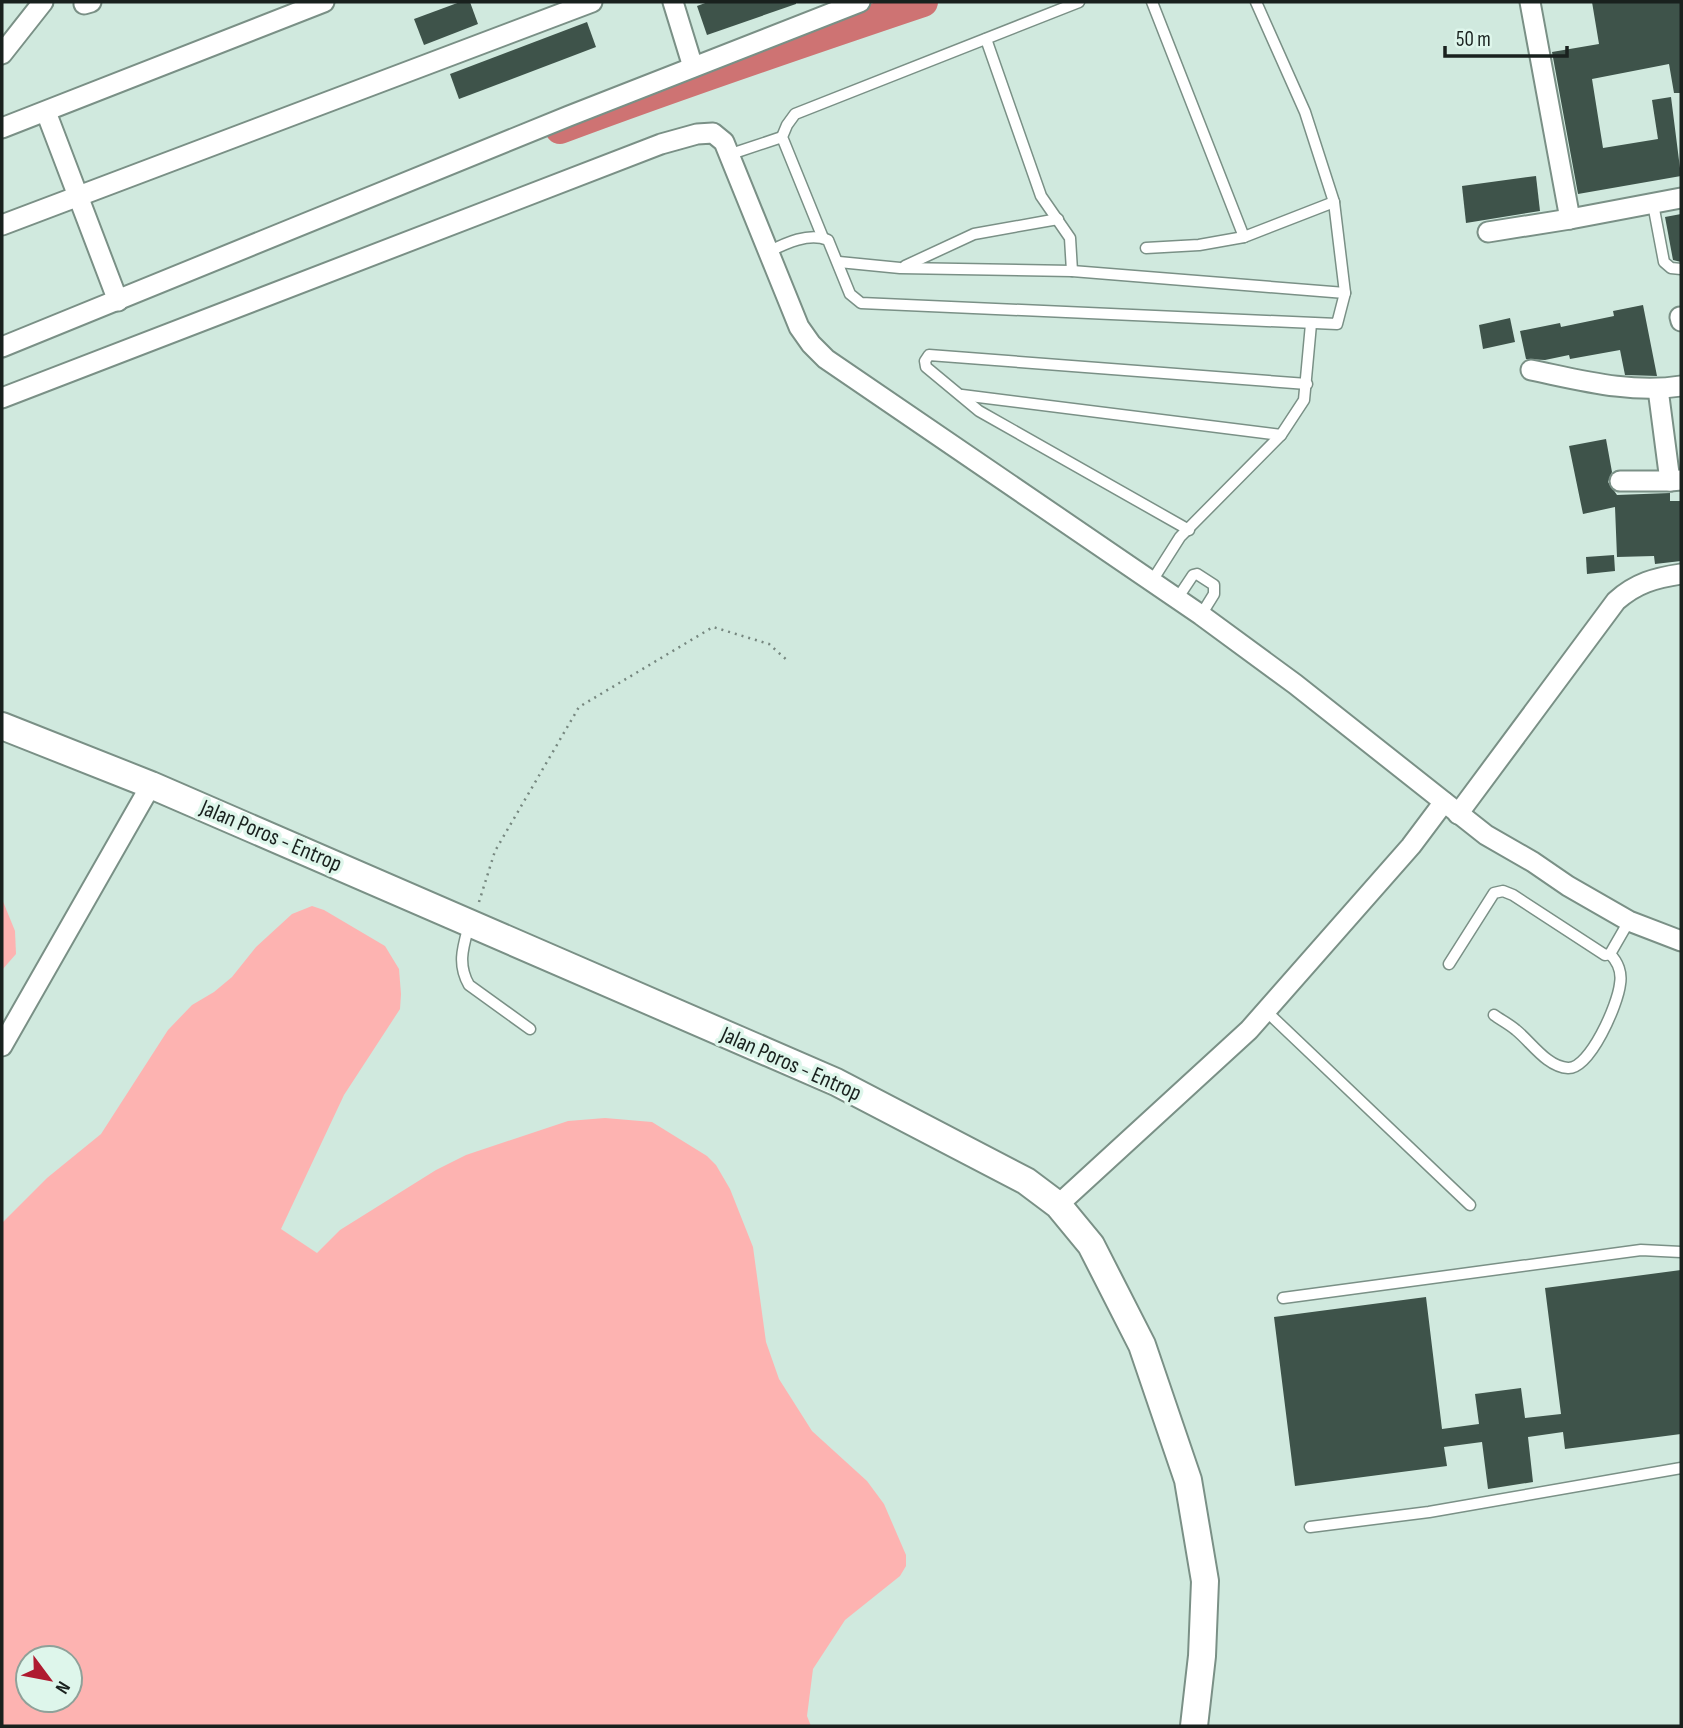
<svg xmlns="http://www.w3.org/2000/svg" width="1683" height="1728" viewBox="0 0 1683 1728" font-family="'Sofia Sans Condensed',sans-serif">
	<rect width="100%" height="100%" fill="#d0e9de"/>
	<!-- green -->
	<g fill="#fdb3b1" fill-rule="evenodd">
		<polygon points="2,899 15,931 16,954 2,970"/>
		<path d="M312,906L324,910L385,946L399,969L401,994L400,1009L344,1095L281,1229L317,1253L340,1230L436,1170L466,1155L568,1121L605,1118L652,1122L707,1156L716,1165L730,1189L753,1247L766,1342L779,1379L812,1431L867,1481L884,1504L906,1555V1566L900,1576L845,1620L813,1669L807,1716L811,1726H2V1223L47,1178L101,1134L168,1030L192,1005L214,992L232,977L256,947L292,914ZM28,1658H70V1700H28Z"/>
	</g>
	<g fill="none" stroke-linecap="round" stroke-linejoin="round">
		<!-- river -->
		<path stroke="#ce7373" stroke-width="30" d="M560,129C680,84 801,43 923,2"/>
	</g>
	<!-- building -->
	<g fill="#3e534a">
		<polygon points="460,2 470,2 478,24 424,45 414,19"/>
		<polygon points="708,2 796,2 796,4 707,35 697,6"/>
		<polygon points="1592,2 1681,2 1681,93 1674,93 1669,64 1592,79 1603,148 1658,139 1652,100 1671,97 1681,176 1578,194 1552,52 1599,44"/>
		<polygon points="587,22 596,47 459,99 450,74"/>
		<polygon points="1536,176 1540,211 1466,223 1462,186"/>
		<polygon points="1681,214 1681,262 1673,260 1665,217"/>
		<polygon points="1643,305 1657,376 1625,375 1620,350 1570,359 1569,355 1545,360 1526,359 1520,331 1560,323 1561,327 1614,316 1613,311"/>
		<polygon points="1510,318 1515,342 1483,349 1479,325"/>
		<polygon points="1606,439 1612,472 1608,482 1617,495 1670,493 1670,501 1681,501 1681,561 1655,564 1654,556 1617,557 1615,507 1583,514 1569,446"/>
		<polygon points="1614,555 1615,571 1587,574 1586,557"/>
		<polygon points="1681,1270 1681,1434 1565,1449 1563,1432 1528,1437 1533,1482 1488,1489 1482,1442 1444,1447 1447,1466 1295,1486 1274,1317 1426,1297 1442,1429 1479,1424 1475,1394 1521,1388 1525,1418 1561,1414 1545,1288"/>
	</g>
	<g fill="none" stroke-linecap="round" stroke-linejoin="round">
		<!-- lane casing -->
		<g stroke="#7a9086" stroke-width="13">
			<g id="lane">
				<polyline points="1152,2 1244,237"/>
				<polyline points="986,39 1041,196 1070,238 1072,271"/>
				<polyline points="728,155 782,137"/>
				<polyline points="1653,204 1664,262 1671,268 1681,269"/>
				<polyline points="823,238 782,137 787,125 795,114 1079,2"/>
				<polyline points="1146,248 1199,245 1244,237 1334,202"/>
				<path d="M768,252C786,243 809,232 828,240L850,294L861,303L1337,324L1345,293L1334,202L1305,112L1256,2"/>
				<polyline points="839,262 900,268 1072,271 1345,293"/>
				<polyline points="905,266 974,234 1058,219"/>
				<polyline points="962,395 1281,435"/>
				<polyline points="1189,530 979,411 926,367 925,361 929,355 1307,384"/>
				<polyline points="1152,581 1180,537 1281,435 1304,400 1311,324"/>
				<polyline points="1177,599 1193,575 1197,574 1214,585 1214,594 1201,615"/>
				<path d="M469,925C463,947 457,964 469,985L530,1029"/>
				<polyline points="1449,964 1494,893 1503,891 1513,895 1605,955 1610,954 1629,921"/>
				<polyline points="1266,1011 1470,1205"/>
				<path d="M1494,1015C1501,1020 1509,1024 1516,1030C1531,1042 1547,1067 1568,1068C1590,1069 1618,1004 1620,984C1622,973 1618,962 1610,954"/>
				<polyline points="1283,1298 1641,1250 1681,1252"/>
				<polyline points="1310,1527 1429,1512 1681,1468"/>
			</g>
		</g>
		<!-- street casing -->
		<g stroke="#7a9086" stroke-width="23">
			<g id="street">
				<polyline points="673,2 693,67"/>
				<polyline points="1530,2 1570,219 1681,198"/>
				<polyline points="84,4 91,2"/>
				<polyline points="2,54 43,2"/>
				<polyline points="46,112 118,301"/>
				<polyline points="2,128 324,2"/>
				<polyline points="2,225 592,2"/>
				<polyline points="1488,232 1570,219"/>
				<polyline points="1680,317 1681,321"/>
				<polyline points="2,347 569,116 860,2"/>
				<path d="M1531,370C1580,380 1631,394 1681,386"/>
				<polyline points="1658,389 1670,481 1681,480"/>
				<polyline points="2,398 661,144 697,134 713,133 724,142 799,327 811,344 826,359 1201,615 1295,684 1486,835 1533,862 1568,886 1629,921 1681,941"/>
				<polyline points="1620,481 1670,481"/>
				<path d="M1458,814L1616,601C1636,583 1655,578 1681,574"/>
				<polyline points="2,1046 151,785"/>
				<polyline points="1058,1205 1249,1030 1411,846 1444,802"/>
			</g>
		</g>
		<!-- secondary casing -->
		<g stroke="#7a9086" stroke-width="30">
			<polyline id="secondary" points="2,726 151,785 836,1082 1026,1181 1058,1205 1091,1245 1142,1345 1188,1480 1205,1581 1202,1656 1194,1726"/>
		</g>
		<!-- path -->
		<polyline stroke="#76877f" stroke-width="2.5" stroke-dasharray="2 5" stroke-linecap="butt" points="479,902 495,851 579,707 713,627 769,644 789,662"/>
		<!-- lane -->
		<use href="#lane" stroke="#fff" stroke-width="10"/>
		<!-- street -->
		<use href="#street" stroke="#fff" stroke-width="19"/>
		<!-- secondary -->
		<use href="#secondary" stroke="#fff" stroke-width="26"/>
	</g>
	<g text-anchor="middle" dominant-baseline="central" stroke-width="7" stroke-linejoin="round" paint-order="stroke">
		<!-- street labels -->
		<g font-size="23" fill="#19211e" stroke="#def6eb">
			<text transform="translate(271 836) rotate(23)">Jalan Poros - Entrop</text>
			<text transform="translate(791 1064) rotate(24)">Jalan Poros - Entrop</text>
		</g>
	</g>
	<!-- border -->
	<rect width="1683" height="1728" fill="none" stroke="#19211e" stroke-width="7"/>
	<!-- north arrow -->
	<g transform="translate(49 1679) rotate(122)"><circle r="33" fill="#def6eb" stroke="#8fa199" stroke-width="2"/>
	<path d="M0-5L12 26L0 18L-12 26Z" fill="#af1b30"/>
	<text y="-10" font-size="19" font-weight="bold" text-anchor="middle" fill="#19211e">N</text>
	</g>
	<!-- scale -->
	<path d="M1445 46v10h122v-10" fill="none" stroke="#19211e" stroke-width="3.5"/>
	<text x="1456" y="46" font-size="21" fill="#19211e" stroke="#def6eb" stroke-width="5" paint-order="stroke">50 m</text>
</svg>
